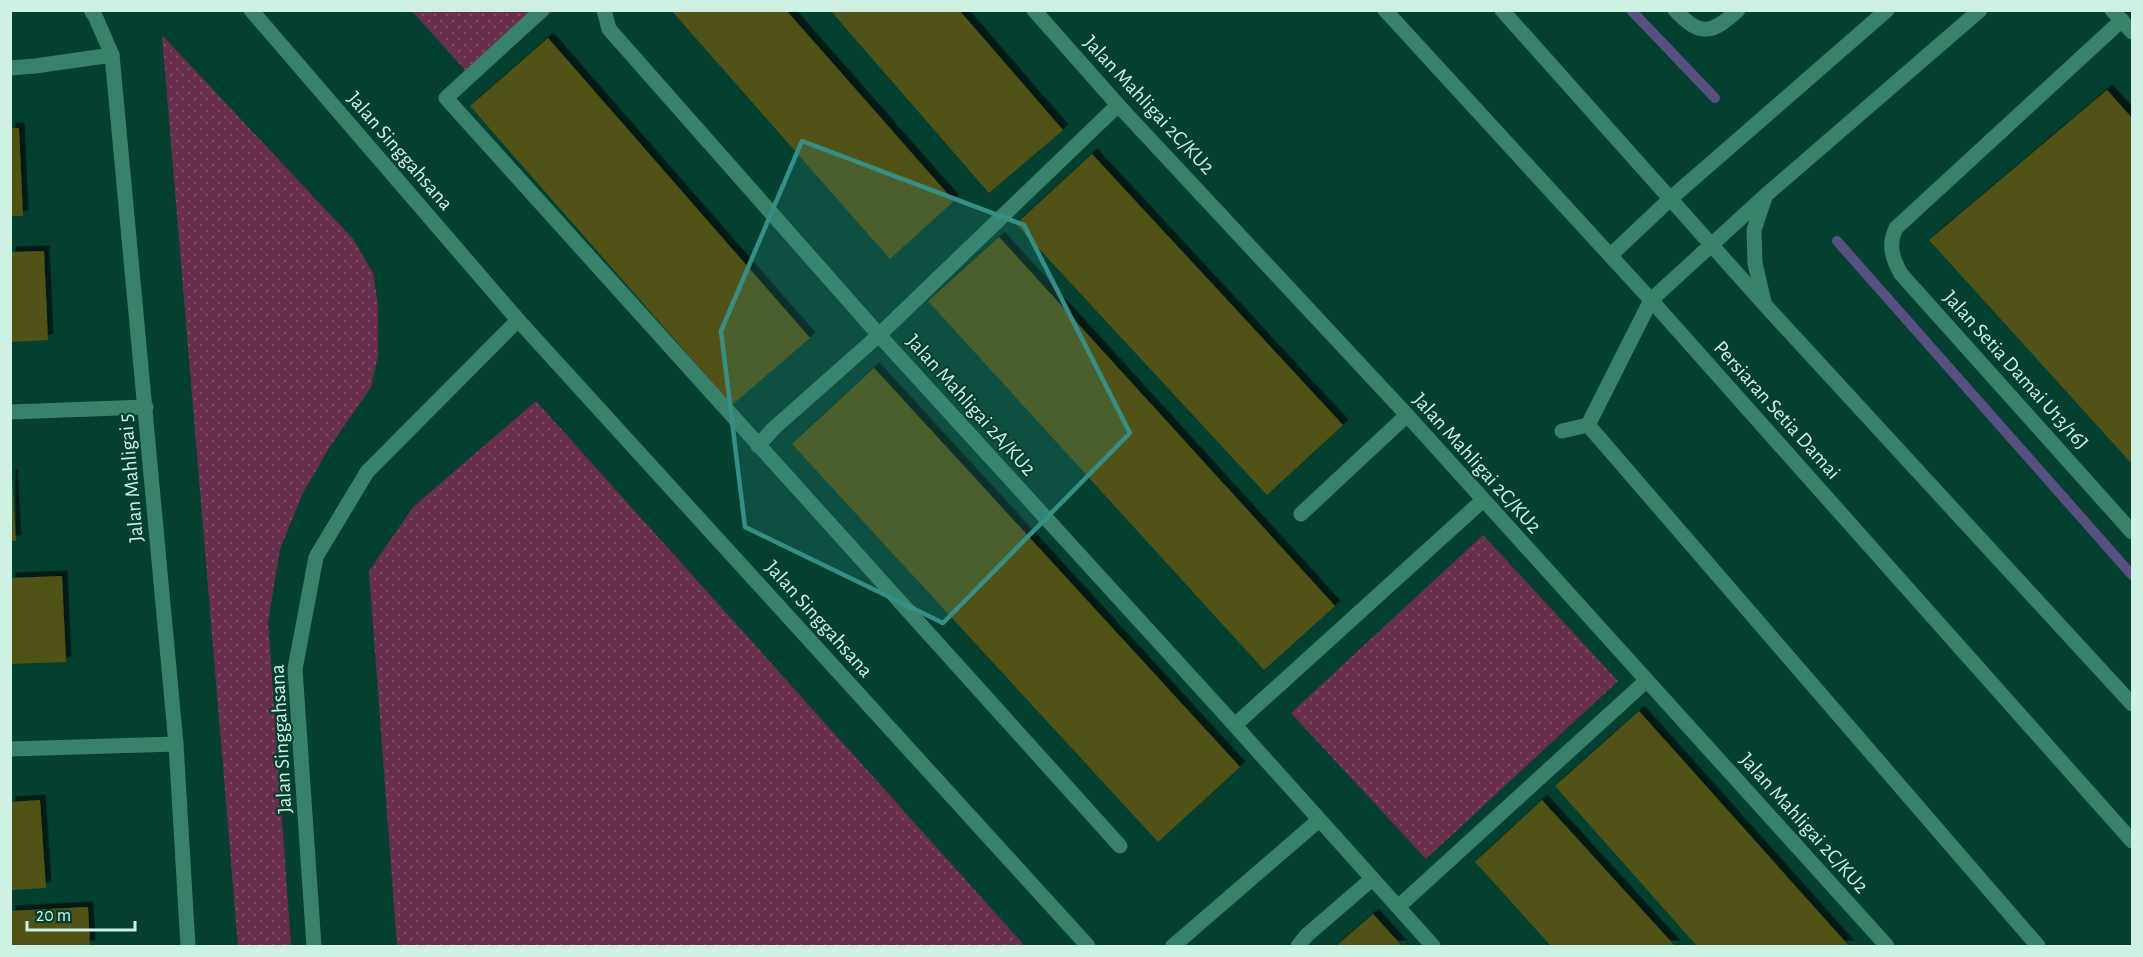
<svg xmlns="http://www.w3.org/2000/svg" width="2143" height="957" viewBox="0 0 2143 957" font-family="'Alegreya Sans',sans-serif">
	<defs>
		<pattern id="park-dots" width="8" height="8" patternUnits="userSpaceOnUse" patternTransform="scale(1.5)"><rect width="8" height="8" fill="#682e4c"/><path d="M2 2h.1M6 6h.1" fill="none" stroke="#7d4d66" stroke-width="1.8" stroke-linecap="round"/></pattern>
		<filter id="shadow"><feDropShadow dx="5.5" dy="-5.5" stdDeviation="0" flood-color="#0009"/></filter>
	</defs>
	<rect width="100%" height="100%" fill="#034030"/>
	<!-- park -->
	<g fill="url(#park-dots)">
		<polygon points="412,11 553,11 474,80"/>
		<polygon points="162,35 353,239 373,273 378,305 378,355 371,387 329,448 302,495 280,549 268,622 291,946 238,946"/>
		<polygon points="536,401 1025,946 397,946 369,571 413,507"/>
		<polygon points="1483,535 1618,681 1426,859 1291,713"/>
	</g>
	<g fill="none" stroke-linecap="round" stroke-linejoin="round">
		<!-- stream -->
		<g stroke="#585081" stroke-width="10">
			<polyline points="1631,10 1715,98"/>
			<polyline points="1837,241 2132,575"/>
		</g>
	</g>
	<!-- building -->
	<g fill="#515216" filter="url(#shadow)">
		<polygon points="671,10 786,10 954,201 890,259"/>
		<polygon points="830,10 959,10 1063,130 989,193"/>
		<polygon points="548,38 810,338 732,405 470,106"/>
		<polygon points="2107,90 2132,118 2132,464 1929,240"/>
		<polygon points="10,128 19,128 23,216 10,216"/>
		<polygon points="1092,154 1343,425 1267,495 1016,224"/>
		<polygon points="999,237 1335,606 1264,670 928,301"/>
		<polygon points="44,251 48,340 10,342 10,252"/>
		<polygon points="874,368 1240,767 1158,842 792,444"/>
		<polygon points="10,475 12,475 16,541 10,541"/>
		<polygon points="62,576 66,662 10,664 10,578"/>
		<polygon points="1639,711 1849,946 1697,946 1555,786"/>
		<polygon points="40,800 46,888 10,890 10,802"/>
		<polygon points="1542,800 1675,946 1551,946 1475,862"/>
		<polygon points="88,907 90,946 10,946 10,911"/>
		<polygon points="1373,914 1402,946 1336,946"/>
	</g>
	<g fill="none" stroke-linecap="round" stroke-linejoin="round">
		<!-- minor -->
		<g stroke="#38826b" stroke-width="15">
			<polyline points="91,10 96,18 112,55 176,744 188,946"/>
			<polyline points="251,10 518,320 1088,946"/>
			<polyline points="542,10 446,98 1120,846"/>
			<polyline points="604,10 609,29 879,335 1221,710 1433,946"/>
			<polyline points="1034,10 1118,105 1407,415 1887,946"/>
			<polyline points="1385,10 1651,300 2132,841"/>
			<polyline points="1502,10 1765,305 2132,704"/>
			<path d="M1675,10C1701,38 1713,33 1738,10"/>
			<polyline points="1980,10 1766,195 1651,300 1588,425 2038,946"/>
			<polyline points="2112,10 2132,32"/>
			<path d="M2122,20L1896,228C1888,245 1892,258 1901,274L2132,532"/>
			<polyline points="10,68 35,66 112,55"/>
			<polyline points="1611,255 1670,199 1887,10"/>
			<polyline points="1764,302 1755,263 1754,230 1765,197"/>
			<polyline points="10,412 146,407"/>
			<polyline points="1562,431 1588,425"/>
			<polyline points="758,446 773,429 879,335 1118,105"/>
			<polyline points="1301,514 1407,415"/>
			<polyline points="1235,725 1482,501"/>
			<polyline points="10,749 176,744"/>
			<polyline points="1398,907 1646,681"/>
			<polyline points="314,946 295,669 316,557 367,472 518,320"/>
			<polyline points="1173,946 1319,820"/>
			<polyline points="1298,946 1307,935 1372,879"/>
		</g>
	</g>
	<!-- marked area -->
	<path fill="#358f86" fill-opacity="0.2" stroke="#358f86" stroke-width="4.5" stroke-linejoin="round" d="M802,141L1024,225L1130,433L943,623L745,527L721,331Z"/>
	<g text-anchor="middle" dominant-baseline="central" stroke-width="4.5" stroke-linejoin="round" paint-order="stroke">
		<!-- street labels -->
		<g font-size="21" fill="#cff1e4" stroke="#034030">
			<text transform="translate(1149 105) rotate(47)">Jalan Mahligai 2C/KU2</text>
			<text transform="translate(400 151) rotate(49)">Jalan Singgahsana</text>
			<text transform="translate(2016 370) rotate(48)">Jalan Setia Damai U13/16J</text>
			<text transform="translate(971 405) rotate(48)">Jalan Mahligai 2A/KU2</text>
			<text transform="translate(1777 410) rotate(48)">Persiaran Setia Damai</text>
			<text transform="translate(1477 463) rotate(48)">Jalan Mahligai 2C/KU2</text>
			<text transform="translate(131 478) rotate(-95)">Jalan Mahligai 5</text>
			<text transform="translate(819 619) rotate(48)">Jalan Singgahsana</text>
			<text transform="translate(281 739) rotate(-93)">Jalan Singgahsana</text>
			<text transform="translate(1804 823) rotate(48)">Jalan Mahligai 2C/KU2</text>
		</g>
	</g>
	<!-- border -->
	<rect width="2143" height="957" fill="none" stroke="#cff1e4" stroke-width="24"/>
	<!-- scale -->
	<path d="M27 921v9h108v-9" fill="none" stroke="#cff1e4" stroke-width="3"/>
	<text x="36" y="921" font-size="18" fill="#cff1e4" stroke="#034030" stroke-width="4.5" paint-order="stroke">20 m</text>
</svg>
